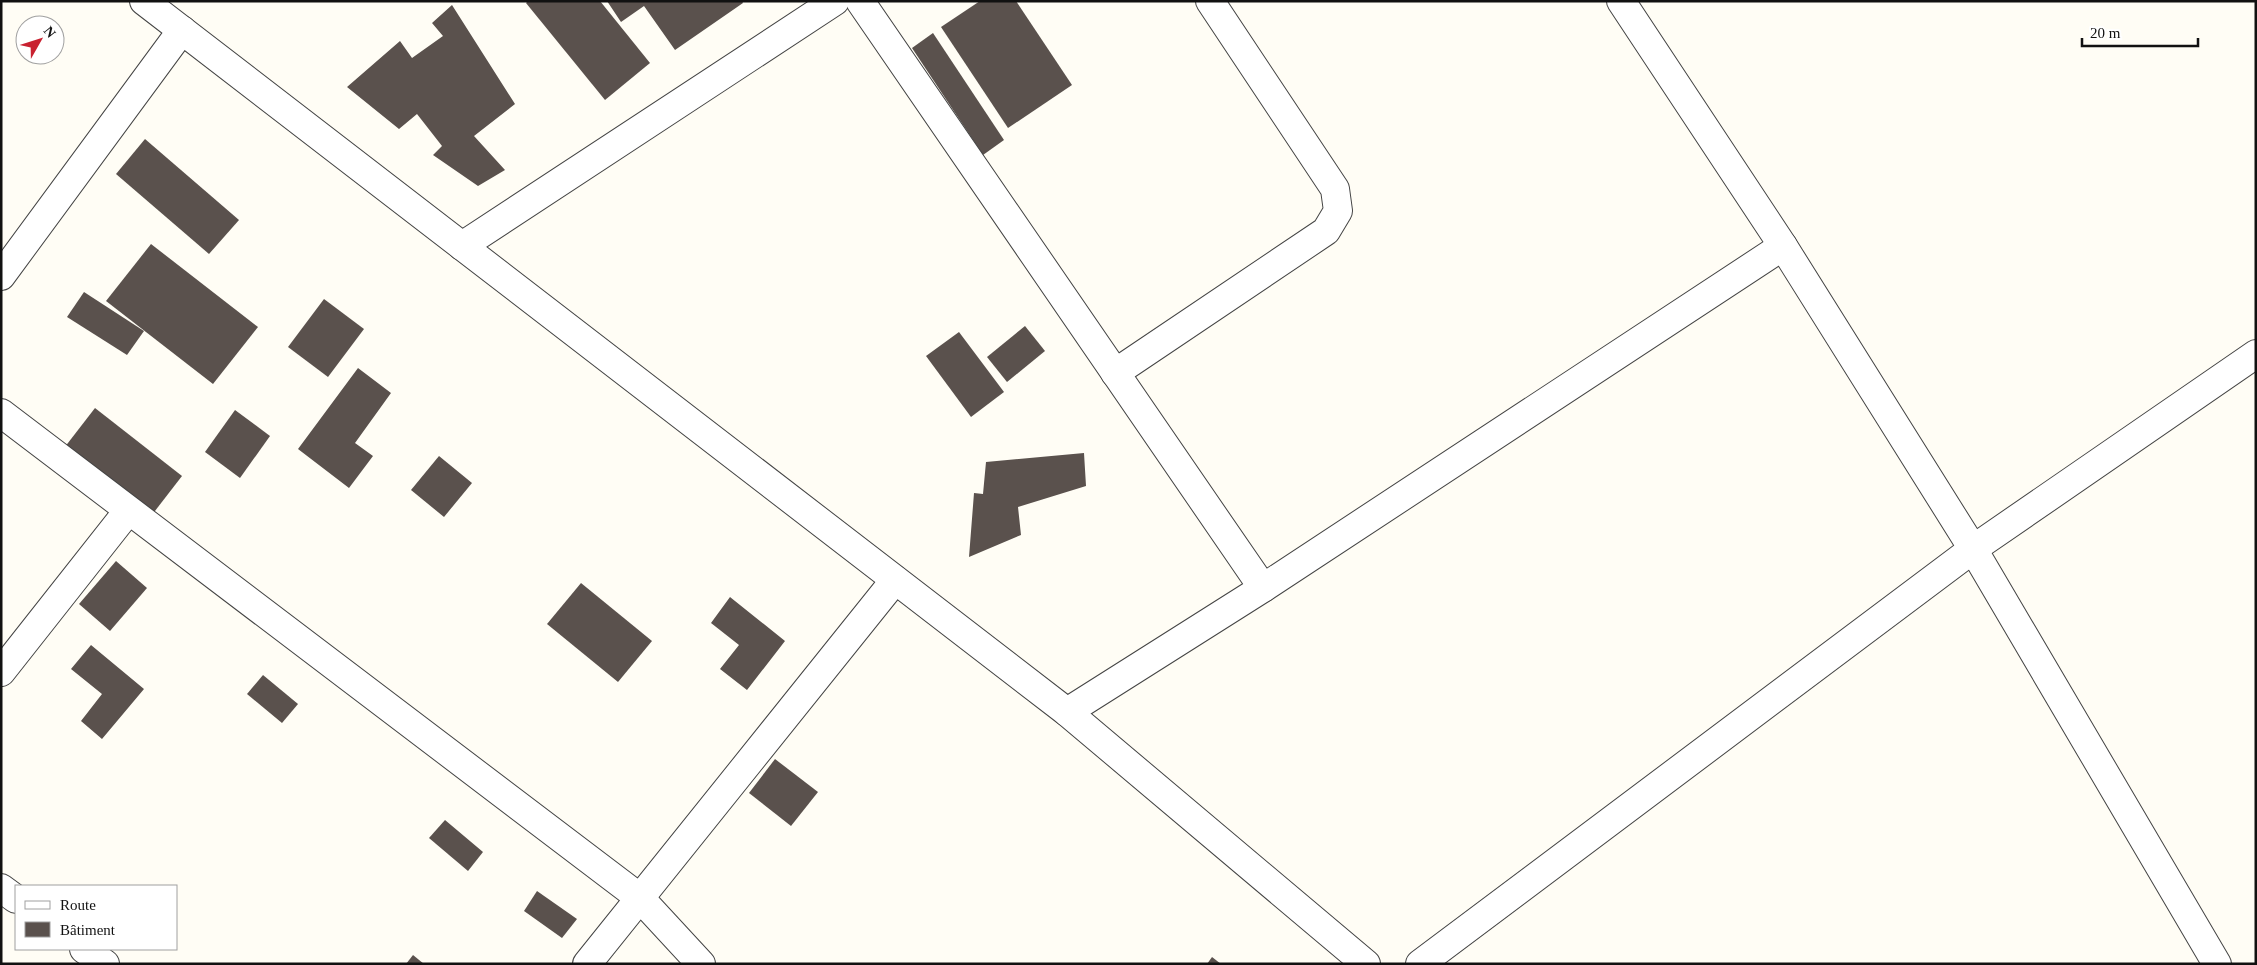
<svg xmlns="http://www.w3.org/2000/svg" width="2257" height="965" viewBox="0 0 2257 965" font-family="'Times New Roman',serif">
	<rect width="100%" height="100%" fill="#fffdf5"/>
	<!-- building -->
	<g fill="#5a514d">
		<polygon points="528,1 600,1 650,63 605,100 526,3"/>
		<polygon points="607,1 742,1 743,3 675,50 644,6 621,22"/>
		<polygon points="980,1 1016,1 1072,85 1008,128 941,27"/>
		<polygon points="452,5 515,104 474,136 505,170 478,186 433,155 442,146 417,114 399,129 347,87 400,41 412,58 443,36 432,23"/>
		<polygon points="933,33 1004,140 983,155 912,48"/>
		<polygon points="145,139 239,220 209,254 116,174"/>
		<polygon points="151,244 258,327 213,384 106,301"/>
		<polygon points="84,292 144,331 127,355 67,317"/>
		<polygon points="324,299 364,329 328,377 288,347"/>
		<polygon points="1025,326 1045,351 1007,382 987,357"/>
		<polygon points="959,332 1004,392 971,417 926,356"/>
		<polygon points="358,368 391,393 355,443 373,456 349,488 298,449"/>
		<polygon points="95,408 182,476 148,520 61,452"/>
		<polygon points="235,410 270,436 240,478 205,452"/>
		<polygon points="1084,453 1086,486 1018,507 1021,535 969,557 974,493 983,494 986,462"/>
		<polygon points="439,456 472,483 444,517 411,490"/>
		<polygon points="116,561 147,588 110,631 79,604"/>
		<polygon points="581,583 652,641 618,682 547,624"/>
		<polygon points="730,597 785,641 747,690 720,669 739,645 711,623"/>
		<polygon points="91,645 144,689 102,739 81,721 102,694 71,669"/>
		<polygon points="263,675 298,704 282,723 247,694"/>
		<polygon points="775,759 818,792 791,826 749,793"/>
		<polygon points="445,820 483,852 468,871 429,838"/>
		<polygon points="537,891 577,919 562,938 524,911"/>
		<polygon points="413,955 424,964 406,964"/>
		<polygon points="1212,957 1221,964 1207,964"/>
	</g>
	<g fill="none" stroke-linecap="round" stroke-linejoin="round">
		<!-- minor casing -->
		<g stroke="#444" stroke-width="30">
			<g id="minor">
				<polyline points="860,1 1263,588"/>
				<polyline points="1621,1 1783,246 1973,549 2217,964"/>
				<polyline points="462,246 835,1"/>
				<polyline points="1,276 182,30"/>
				<polyline points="1115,373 1326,231 1338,211 1335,189 1210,1"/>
				<polyline points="1,413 640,898 701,964"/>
				<polyline points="1,672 128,511"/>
				<polyline points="1067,712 1263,588 1783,246"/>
				<polyline points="1,888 16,899"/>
				<polyline points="84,949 105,964"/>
				<polyline points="587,964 895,580"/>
				<polyline points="1420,964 1973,549 2256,354"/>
			</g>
		</g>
		<!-- tertiary casing -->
		<g stroke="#444" stroke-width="30">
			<polyline id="tertiary" points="144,1 1067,712 1366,964"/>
		</g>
		<!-- minor -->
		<use href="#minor" stroke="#fff" stroke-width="28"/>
		<!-- tertiary -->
		<use href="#tertiary" stroke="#fff" stroke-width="28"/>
	</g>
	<!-- border -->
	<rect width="2257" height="965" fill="none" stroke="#111111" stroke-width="5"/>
	<!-- legend -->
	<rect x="15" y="885" width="162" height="65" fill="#ffffff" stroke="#a0a0a0"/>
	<rect x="25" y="901" width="25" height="8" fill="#ffffff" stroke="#a0a0a0"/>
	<text x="60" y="910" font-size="15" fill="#111111">Route</text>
	<rect x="25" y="922" width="25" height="15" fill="#5a514d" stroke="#a0a0a0"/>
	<text x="60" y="935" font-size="15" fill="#111111">Bâtiment</text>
	<!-- north arrow -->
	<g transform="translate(40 40) rotate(51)"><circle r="24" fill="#ffffff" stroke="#a0a0a0"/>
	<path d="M0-4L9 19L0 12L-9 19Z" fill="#c92130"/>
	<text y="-8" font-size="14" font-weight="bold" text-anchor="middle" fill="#111111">N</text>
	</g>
	<!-- scale -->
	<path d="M2082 38v8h116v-8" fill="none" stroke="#111111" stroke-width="2.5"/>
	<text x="2090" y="38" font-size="15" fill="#111111" stroke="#ffffff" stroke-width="4" paint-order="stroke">20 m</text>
</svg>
